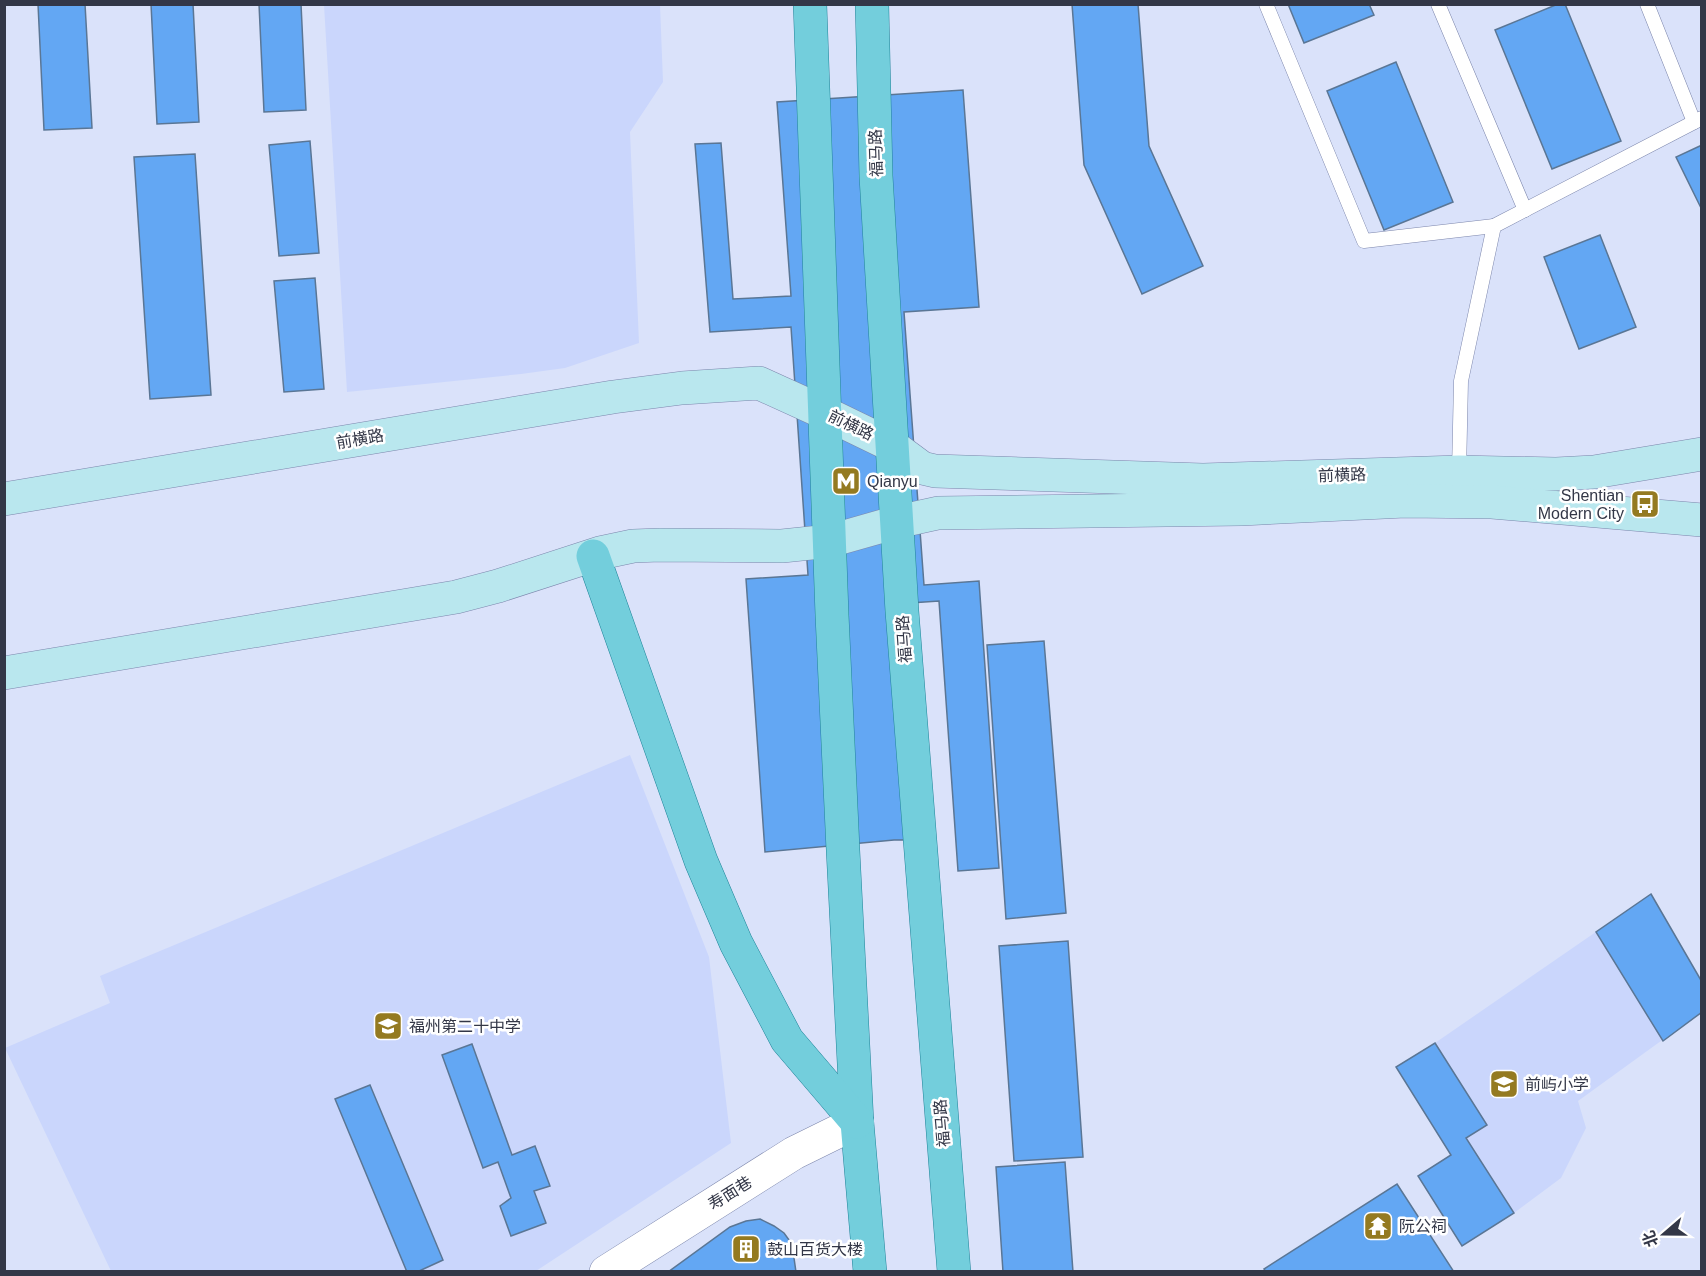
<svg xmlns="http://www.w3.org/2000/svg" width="1706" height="1276" viewBox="0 0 1706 1276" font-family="Helvetica,'Noto Sans SC',sans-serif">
	<rect width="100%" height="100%" fill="#dae2fa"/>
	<!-- built -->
	<g fill="#cad6fc">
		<polygon points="324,5 660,5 663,82 630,132 639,343 565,368 521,374 347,392"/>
		<polygon points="630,755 709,957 731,1143 536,1271 111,1271 5,1048 110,1003 100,976"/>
		<polygon points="1651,894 1701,982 1701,1012 1578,1101 1586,1128 1561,1178 1514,1213 1462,1246 1418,1176 1451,1154 1396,1067 1435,1043"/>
	</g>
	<!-- building -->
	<g fill="#63a7f3" stroke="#5a7695" stroke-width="1.5">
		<polygon points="38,4 85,4 92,128 44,130"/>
		<polygon points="151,4 193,4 199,122 157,124"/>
		<polygon points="259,4 301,4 306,110 264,112"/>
		<polygon points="1072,4 1138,4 1149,146 1203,266 1142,294 1084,165"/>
		<polygon points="1288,4 1369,4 1374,15 1304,43"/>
		<polygon points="1558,4 1565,4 1621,141 1552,169 1495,30"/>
		<polygon points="1396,62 1453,202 1384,230 1327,91"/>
		<polygon points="963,90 979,307 904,312 924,585 979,581 999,868 958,871 939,601 910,603 927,840 894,840 765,852 746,579 808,575 791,327 710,332 695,144 721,143 733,299 791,296 777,102"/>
		<polygon points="310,141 319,253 279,256 269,145"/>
		<polygon points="1702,145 1702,210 1676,157"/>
		<polygon points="195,154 211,395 150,399 134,157"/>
		<polygon points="1600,235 1636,327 1579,349 1544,257"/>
		<polygon points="315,278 324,389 284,392 274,281"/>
		<polygon points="1044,641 1066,913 1006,919 987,645"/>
		<polygon points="1651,894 1702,982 1702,1012 1663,1041 1596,932"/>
		<polygon points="1068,941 1083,1157 1014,1161 999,946"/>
		<polygon points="1435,1043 1487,1125 1466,1138 1514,1213 1462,1246 1418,1176 1451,1155 1396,1067"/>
		<polygon points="472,1044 512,1155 535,1146 550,1186 534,1191 546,1223 511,1236 500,1206 511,1198 498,1162 483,1168 442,1055"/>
		<polygon points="370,1085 443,1260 417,1272 407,1272 335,1099"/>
		<polygon points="1065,1162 1073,1272 1003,1272 996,1167"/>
		<polygon points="1397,1184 1454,1272 1266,1272 1264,1269"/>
		<polygon points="760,1219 774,1226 784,1233 792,1244 796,1272 668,1272 730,1227 746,1221"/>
	</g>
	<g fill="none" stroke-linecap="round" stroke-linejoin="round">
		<!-- service casing -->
		<g stroke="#7c86ac" stroke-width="15">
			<g id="service">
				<polyline points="1266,4 1364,241 1494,226"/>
				<polyline points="1438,4 1525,210"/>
				<polyline points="1647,4 1694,122"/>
				<polyline points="1459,472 1461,381 1494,226 1702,118"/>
			</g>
		</g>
		<!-- tertiary casing -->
		<g stroke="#7c86ac" stroke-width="34">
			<polyline id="tertiary" points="606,1272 794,1153 857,1122"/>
		</g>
		<!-- secondary casing -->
		<g stroke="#7c86ac" stroke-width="34">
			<g id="secondary">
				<polyline points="4,499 613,397 682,388 759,383 825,413 891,445 922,468 935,471 1203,480 1459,472 1556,474 1594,472 1702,454"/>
				<polyline points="4,673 456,597 498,586 600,553 633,546 660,545 782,546 830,541 897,522 938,513 1241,509 1405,501 1492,502 1702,520"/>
			</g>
		</g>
		<!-- primary casing -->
		<g stroke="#208499" stroke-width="34">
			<g id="primary">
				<polyline points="810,4 832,615 843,850 857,1122 870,1272"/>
				<polyline points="872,4 876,176 902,611 954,1272"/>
				<polyline points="593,556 701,861 736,943 787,1040 857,1122"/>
			</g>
		</g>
		<!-- service -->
		<use href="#service" stroke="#fff" stroke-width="14"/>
		<!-- tertiary -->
		<use href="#tertiary" stroke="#fff" stroke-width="33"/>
		<!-- secondary -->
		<use href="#secondary" stroke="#b9e7ee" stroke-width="33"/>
		<!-- primary -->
		<use href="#primary" stroke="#73cedc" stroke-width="33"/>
	</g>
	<!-- icons -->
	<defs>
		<g id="metro-square" transform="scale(1.5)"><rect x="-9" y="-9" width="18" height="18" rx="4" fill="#947a21" stroke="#fff"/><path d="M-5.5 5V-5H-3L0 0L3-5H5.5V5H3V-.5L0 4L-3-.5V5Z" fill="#fff"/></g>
		<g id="bus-square" transform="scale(1.5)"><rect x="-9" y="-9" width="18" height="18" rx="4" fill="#947a21" stroke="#fff"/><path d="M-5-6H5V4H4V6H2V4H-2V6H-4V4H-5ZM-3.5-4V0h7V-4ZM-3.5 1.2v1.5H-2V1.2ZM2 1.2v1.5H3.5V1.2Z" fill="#fff"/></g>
		<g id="school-square" transform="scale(1.5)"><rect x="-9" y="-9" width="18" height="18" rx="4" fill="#947a21" stroke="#fff"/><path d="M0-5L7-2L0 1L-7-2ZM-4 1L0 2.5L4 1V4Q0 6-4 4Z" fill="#fff"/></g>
		<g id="temple-square" transform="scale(1.5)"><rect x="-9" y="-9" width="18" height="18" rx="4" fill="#947a21" stroke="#fff"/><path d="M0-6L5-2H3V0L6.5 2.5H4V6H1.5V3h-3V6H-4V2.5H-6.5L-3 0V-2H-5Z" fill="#fff"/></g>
		<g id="building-square" transform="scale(1.5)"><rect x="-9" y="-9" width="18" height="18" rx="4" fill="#947a21" stroke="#fff"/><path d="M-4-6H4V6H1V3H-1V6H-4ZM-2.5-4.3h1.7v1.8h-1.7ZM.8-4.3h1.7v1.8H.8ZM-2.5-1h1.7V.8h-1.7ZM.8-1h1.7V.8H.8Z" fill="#fff"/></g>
	</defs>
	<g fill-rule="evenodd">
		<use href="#metro-square" x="846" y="481"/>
		<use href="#bus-square" x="1645" y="504"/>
		<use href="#school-square" x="388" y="1026"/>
		<use href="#school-square" x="1504" y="1084"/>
		<use href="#temple-square" x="1378" y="1226"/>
		<use href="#building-square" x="746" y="1249"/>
	</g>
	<g text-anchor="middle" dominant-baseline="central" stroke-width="5" stroke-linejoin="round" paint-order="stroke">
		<!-- street labels -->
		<g font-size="16" fill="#333747" stroke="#fff">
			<text transform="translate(876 153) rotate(-92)">福马路</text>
			<text transform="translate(851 425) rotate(26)">前横路</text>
			<text transform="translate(360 439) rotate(-10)">前横路</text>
			<text transform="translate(1342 475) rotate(-2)">前横路</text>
			<text transform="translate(904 639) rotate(-94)">福马路</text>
			<text transform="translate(942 1123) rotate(-95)">福马路</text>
			<text transform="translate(730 1193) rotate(-32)">寿面巷</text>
		</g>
		<!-- poi labels -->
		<g font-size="16" fill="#333747" stroke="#fff" text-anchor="start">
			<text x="867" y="481">Qianyu</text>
			<text x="1624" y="495" text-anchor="end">Shentian<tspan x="1624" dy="18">Modern City</tspan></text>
			<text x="409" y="1026">福州第二十中学</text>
			<text x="1525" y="1084">前屿小学</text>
			<text x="1399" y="1226">阮公祠</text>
			<text x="767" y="1249">鼓山百货大楼</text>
		</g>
	</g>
	<!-- border -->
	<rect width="1706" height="1276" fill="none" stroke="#333747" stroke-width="12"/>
	<!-- north arrow -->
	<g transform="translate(1664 1234) rotate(250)" stroke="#ffffff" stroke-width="4.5" paint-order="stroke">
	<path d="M0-4.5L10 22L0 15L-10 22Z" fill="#333747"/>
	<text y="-9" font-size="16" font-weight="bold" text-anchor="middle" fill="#333747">北</text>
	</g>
</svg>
